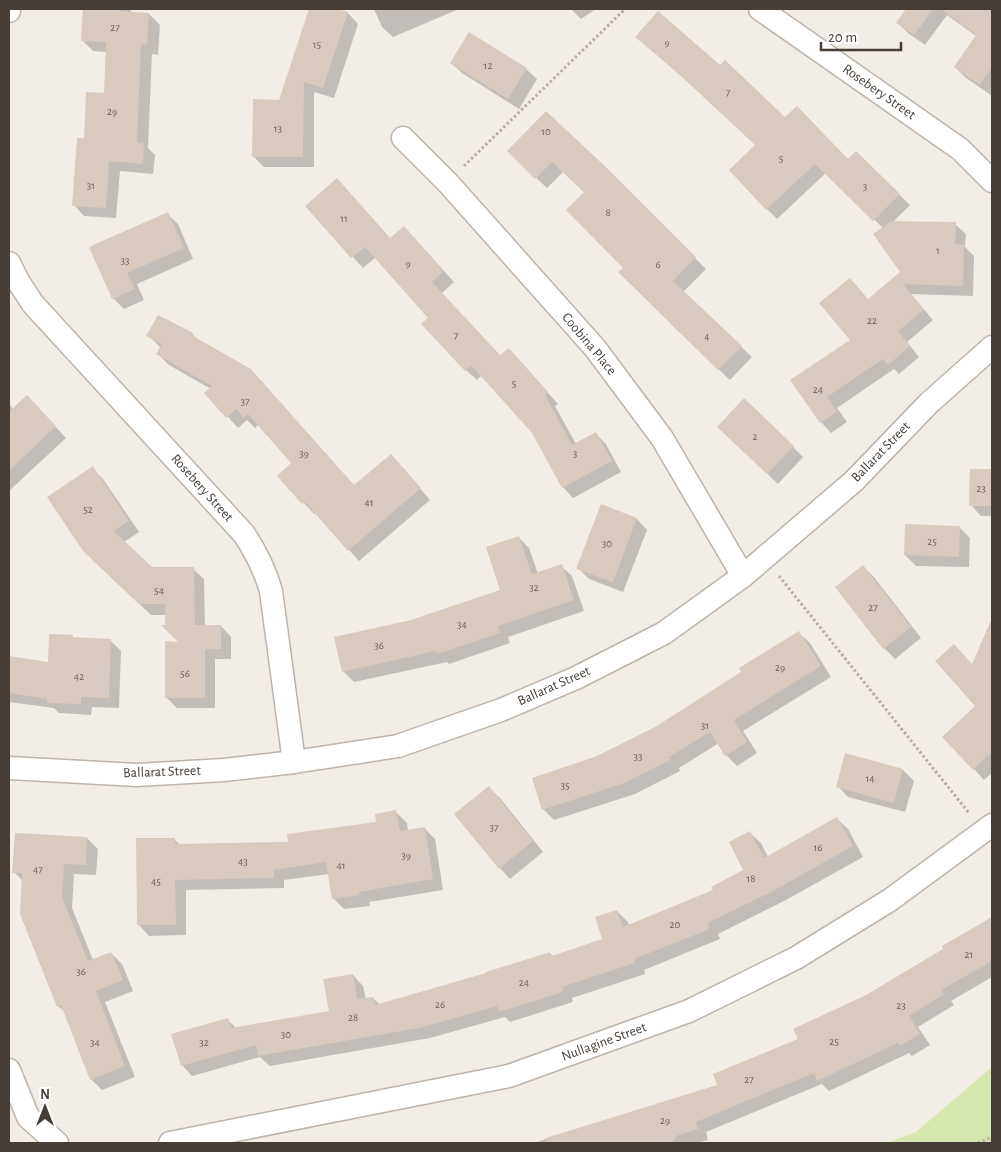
<svg xmlns="http://www.w3.org/2000/svg" width="1001" height="1152" viewBox="0 0 1001 1152" font-family="'Alegreya Sans',sans-serif">
	<rect width="100%" height="100%" fill="#f3ede7"/>
	<!-- green -->
	<polygon fill="#d6e7af" points="992,1067 992,1143 886,1143 916,1132"/>
	<!-- shadow -->
	<g fill="#0003">
		<polygon points="84,9 131,9 131,13 149,14 160,25 158,55 152,54 148,148 155,155 153,174 120,171 116,218 84,216 74,205 85,140 105,94 107,52 93,51 82,40"/>
		<polygon points="310,9 333,9 348,13 358,24 334,98 314,92 314,167 264,167 253,156 280,101"/>
		<polygon points="374,9 459,9 393,37 382,27"/>
		<polygon points="571,9 596,9 581,19"/>
		<polygon points="907,9 983,9 991,14 992,13 991,95 966,78 955,67 976,36 947,15 925,45 908,33 897,22"/>
		<polygon points="637,37 720,67 785,118 848,161 856,153 910,205 893,222 955,224 966,234 965,247 974,256 973,296 911,294 933,320 907,342 919,357 899,374 894,369 837,408 847,422 831,433 821,422 792,381 852,340 869,300 902,273 883,228 826,173 777,219 767,209 757,146 690,84"/>
		<polygon points="451,63 526,69 537,79 519,109 462,73"/>
		<polygon points="508,151 607,170 706,269 683,292 752,357 730,380 673,326 624,268 585,193 563,172 547,188"/>
		<polygon points="307,206 391,239 415,239 454,282 441,294 501,357 519,360 558,404 555,406 576,444 596,434 606,444 621,472 573,498 563,487 533,432 482,375 477,380 466,370 430,318 376,257 363,268"/>
		<polygon points="167,214 178,224 193,259 137,284 144,300 124,309 113,298 91,247"/>
		<polygon points="192,334 355,486 401,466 430,500 359,561 316,513 314,514 279,476 293,464 259,424 255,428 247,420 238,428 206,393 211,389 169,365 158,354 161,348 148,335"/>
		<polygon points="9,404 14,410 38,408 66,438 9,491"/>
		<polygon points="729,437 793,447 803,457 778,484"/>
		<polygon points="92,468 103,479 139,532 124,542 152,569 193,569 204,579 205,626 221,626 231,637 231,659 215,659 215,708 177,708 166,697 181,643 167,626 167,615 151,615 95,562"/>
		<polygon points="971,470 992,471 992,516 981,516 971,505"/>
		<polygon points="637,519 647,530 623,592 589,579 578,568"/>
		<polygon points="959,527 970,538 969,567 916,566 905,555"/>
		<polygon points="518,537 529,548 538,574 561,566 572,576 584,611 508,637 510,643 449,664 447,662 354,682 343,671 411,621 502,591"/>
		<polygon points="863,567 874,577 921,638 895,659 884,648 836,587"/>
		<polygon points="799,633 810,643 831,677 743,731 757,753 737,766 726,755 719,743 679,768 680,771 635,794 554,820 543,809 597,758 656,728 743,673"/>
		<polygon points="75,639 110,640 121,651 119,708 92,707 91,715 59,713 54,708 9,702 9,657 50,664"/>
		<polygon points="972,665 984,672 992,681 992,773 984,780 974,769 976,706"/>
		<polygon points="846,755 903,770 914,781 905,812 848,797 838,786"/>
		<polygon points="489,788 500,798 543,852 510,879 500,868"/>
		<polygon points="396,812 407,823 408,831 424,828 435,839 443,890 369,902 370,906 344,909 333,898 329,874 284,880 284,888 186,890 186,935 149,936 139,925 174,839 181,846 290,843 378,823"/>
		<polygon points="837,819 848,829 863,857 786,900 718,934 720,939 644,970 645,974 572,998 573,1002 510,1022 505,1017 430,1038 270,1066 260,1057 192,1076 182,1065 228,1020 236,1028 330,1012 353,975 363,986 366,999 373,998 380,1005 488,974 550,953 554,957 604,940 617,911 628,922 629,926 715,891 745,871 750,833 761,843 768,857"/>
		<polygon points="87,838 98,849 96,875 74,874 72,908 93,960 111,953 122,964 133,991 105,1002 135,1077 102,1090 91,1079 65,1012 58,1006 23,881 14,872"/>
		<polygon points="992,918 992,977 951,1001 954,1005 918,1027 930,1045 912,1056 909,1053 829,1091 822,1084 706,1132 708,1140 696,1143 533,1143 719,1086 799,1040 866,996 945,949 943,947"/>
	</g>
	<!-- building -->
	<g fill="#d8cabf">
		<polygon points="83,9 120,9 120,11 149,13 147,45 141,44 137,142 144,143 143,164 109,161 106,208 72,206 77,138 84,138 86,92 104,93 106,42 81,41"/>
		<polygon points="309,9 337,9 348,12 323,88 304,82 303,157 252,157 253,99 279,100"/>
		<polygon points="906,9 933,9 914,35 896,23"/>
		<polygon points="941,9 992,9 992,67 980,85 954,67 976,35"/>
		<polygon points="658,11 720,65 725,60 785,117 797,106 848,159 856,151 900,194 873,221 815,164 766,210 729,170 755,145 678,73 635,37"/>
		<polygon points="469,32 527,68 508,99 450,63"/>
		<polygon points="546,111 608,169 696,257 673,281 742,346 718,370 618,272 623,268 566,210 584,192 552,162 535,179 507,151"/>
		<polygon points="337,178 390,238 404,226 444,271 432,282 500,355 509,348 548,392 545,395 572,445 596,432 612,461 562,488 532,433 471,365 465,371 421,324 428,318 365,247 351,258 305,206"/>
		<polygon points="168,212 184,248 127,273 135,289 112,299 89,247"/>
		<polygon points="891,221 956,222 955,244 964,245 963,286 903,284 924,310 898,331 910,346 888,365 883,359 827,397 837,412 820,423 790,380 850,340 819,303 850,278 868,299 900,272 873,234"/>
		<polygon points="158,315 193,333 191,335 251,369 354,485 391,454 421,488 348,551 305,502 302,504 277,476 291,463 248,414 244,418 236,409 226,418 204,393 212,386 156,354 162,344 146,336"/>
		<polygon points="27,395 56,426 9,471 9,412"/>
		<polygon points="744,398 794,446 767,474 717,427"/>
		<polygon points="93,466 129,521 114,531 152,567 194,567 195,625 221,625 221,649 205,649 205,698 165,698 165,641 178,642 161,625 165,625 165,604 139,604 83,551 47,497"/>
		<polygon points="970,469 992,469 992,506 969,506"/>
		<polygon points="601,504 637,518 613,582 576,569"/>
		<polygon points="905,524 960,526 959,557 904,555"/>
		<polygon points="519,536 532,574 562,564 574,600 498,626 500,633 437,654 436,651 342,672 334,637 411,620 500,590 486,547"/>
		<polygon points="863,565 911,627 883,649 835,587"/>
		<polygon points="992,618 992,752 973,770 942,737 975,706 935,661 954,644 972,664"/>
		<polygon points="799,631 821,666 734,720 747,742 725,756 710,732 669,757 671,760 624,783 542,810 532,778 597,756 655,727 741,672 739,668"/>
		<polygon points="49,634 73,635 73,637 111,639 109,698 81,697 81,704 47,703 47,699 9,693 9,656 48,662"/>
		<polygon points="845,753 903,769 894,803 836,787"/>
		<polygon points="489,786 533,841 499,869 454,814"/>
		<polygon points="396,810 400,831 425,827 433,879 359,892 359,895 332,899 326,862 274,870 274,878 175,880 176,925 137,925 136,838 175,838 175,844 288,842 287,834 376,822 375,814"/>
		<polygon points="837,817 853,846 775,890 708,923 710,929 634,959 635,963 562,987 563,992 499,1012 497,1006 419,1028 258,1056 256,1045 181,1066 171,1034 228,1018 231,1028 329,1011 323,979 353,974 357,999 373,997 375,1005 486,973 486,972 550,952 552,956 602,939 595,917 617,910 623,927 713,890 711,887 743,870 729,842 750,831 764,858"/>
		<polygon points="15,833 87,837 86,865 64,864 62,897 88,961 111,952 123,980 96,991 125,1066 90,1080 61,1005 57,1007 20,914 22,873 12,873"/>
		<polygon points="992,917 992,961 941,990 944,994 909,1016 920,1034 900,1046 898,1043 817,1081 814,1073 696,1122 698,1129 676,1136 672,1143 547,1143 546,1138 717,1085 713,1074 798,1039 793,1029 866,995 943,949 942,946"/>
	</g>
	<g fill="none" stroke-linecap="round" stroke-linejoin="round">
		<!-- minor casing -->
		<g stroke="#beb4a9" stroke-width="25">
			<g id="minor">
				<polyline points="760,9 960,149 992,181"/>
				<polyline points="9,11 9,9"/>
				<polyline points="403,138 448,183 595,348 662,438 743,576"/>
				<path d="M9,263L18,281L33,304L244,534C256,552 265,570 271,591L294,762"/>
				<polyline points="9,768 137,775 224,770 294,762 398,746 501,710 576,678 664,633 743,576 854,481 929,403 992,347"/>
				<polyline points="9,1070 28,1117 57,1143"/>
				<polyline points="170,1143 509,1076 689,1011 796,958 890,900 992,825"/>
			</g>
		</g>
		<!-- path -->
		<g stroke="#c0ad9a" stroke-width="3" stroke-dasharray="2.5 2.5" stroke-linecap="butt">
			<polyline points="464,166 625,9"/>
			<polyline points="779,576 969,813"/>
			<polyline points="978,1143 992,1137"/>
		</g>
		<!-- minor -->
		<use href="#minor" stroke="#fff" stroke-width="22"/>
	</g>
	<g text-anchor="middle" dominant-baseline="central" stroke-width="4" stroke-linejoin="round" paint-order="stroke">
		<!-- number labels -->
		<g font-size="11" fill="#6a6058">
			<text x="115" y="27">27</text>
			<text x="667" y="42">9</text>
			<text x="317" y="44">15</text>
			<text x="488" y="65">12</text>
			<text x="728" y="92">7</text>
			<text x="112" y="111">29</text>
			<text x="278" y="128">13</text>
			<text x="546" y="131">10</text>
			<text x="781" y="158">5</text>
			<text x="91" y="185">31</text>
			<text x="865" y="186">3</text>
			<text x="608" y="212">8</text>
			<text x="344" y="218">11</text>
			<text x="938" y="250">1</text>
			<text x="125" y="260">33</text>
			<text x="408" y="263">9</text>
			<text x="658" y="264">6</text>
			<text x="872" y="320">22</text>
			<text x="456" y="335">7</text>
			<text x="707" y="336">4</text>
			<text x="514" y="383">5</text>
			<text x="818" y="389">24</text>
			<text x="245" y="401">37</text>
			<text x="755" y="436">2</text>
			<text x="304" y="453">39</text>
			<text x="575" y="453">3</text>
			<text x="981" y="488">23</text>
			<text x="369" y="502">41</text>
			<text x="88" y="509">52</text>
			<text x="932" y="541">25</text>
			<text x="607" y="543">30</text>
			<text x="534" y="587">32</text>
			<text x="159" y="590">54</text>
			<text x="873" y="607">27</text>
			<text x="462" y="624">34</text>
			<text x="379" y="645">36</text>
			<text x="780" y="667">29</text>
			<text x="185" y="673">56</text>
			<text x="79" y="676">42</text>
			<text x="705" y="725">31</text>
			<text x="638" y="756">33</text>
			<text x="870" y="778">14</text>
			<text x="565" y="785">35</text>
			<text x="494" y="827">37</text>
			<text x="818" y="847">16</text>
			<text x="406" y="855">39</text>
			<text x="243" y="861">43</text>
			<text x="341" y="865">41</text>
			<text x="38" y="869">47</text>
			<text x="751" y="878">18</text>
			<text x="156" y="881">45</text>
			<text x="675" y="924">20</text>
			<text x="969" y="954">21</text>
			<text x="81" y="971">36</text>
			<text x="524" y="982">24</text>
			<text x="440" y="1004">26</text>
			<text x="901" y="1005">23</text>
			<text x="353" y="1017">28</text>
			<text x="286" y="1034">30</text>
			<text x="834" y="1041">25</text>
			<text x="95" y="1042">34</text>
			<text x="204" y="1042">32</text>
			<text x="749" y="1079">27</text>
			<text x="665" y="1120">29</text>
		</g>
		<!-- street labels -->
		<g font-size="14" fill="#463d36" stroke="#fff">
			<text transform="translate(879 92) rotate(35)">Rosebery Street</text>
			<text transform="translate(589 344) rotate(50)">Coobina Place</text>
			<text transform="translate(881 452) rotate(-46)">Ballarat Street</text>
			<text transform="translate(202 488) rotate(48)">Rosebery Street</text>
			<text transform="translate(554 686) rotate(-24)">Ballarat Street</text>
			<text transform="translate(162 772) rotate(-2)">Ballarat Street</text>
			<text transform="translate(604 1042) rotate(-20)">Nullagine Street</text>
		</g>
	</g>
	<!-- border -->
	<rect width="1001" height="1152" fill="none" stroke="#463d36" stroke-width="20"/>
	<!-- north arrow -->
	<g transform="translate(45 1107)" stroke="#ffffff" stroke-width="4" paint-order="stroke">
	<path d="M0-4L9 19L0 12L-9 19Z" fill="#463d36"/>
	<text y="-8" font-size="14" font-weight="bold" text-anchor="middle" fill="#463d36">N</text>
	</g>
	<!-- scale -->
	<path d="M821 42v8h80v-8" fill="none" stroke="#463d36" stroke-width="2.5"/>
	<text x="828" y="42" font-size="15" fill="#463d36" stroke="#ffffff" stroke-width="4" paint-order="stroke">20 m</text>
</svg>
